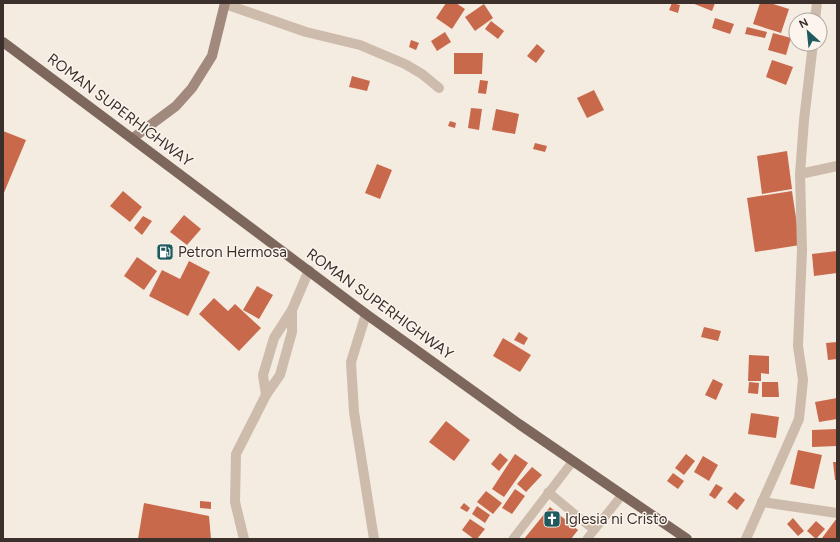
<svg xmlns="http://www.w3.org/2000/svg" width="840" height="542" viewBox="0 0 840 542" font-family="Figtree,sans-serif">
	<rect width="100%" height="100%" fill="#f4ebe1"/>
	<!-- building -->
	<g fill="#c8694b">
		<polygon points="446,3 456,3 465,9 452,29 436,18"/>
		<polygon points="672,3 680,5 678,13 669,10"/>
		<polygon points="692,3 715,3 712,11"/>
		<polygon points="760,3 770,3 789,9 781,33 753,24"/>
		<polygon points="484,4 493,18 475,31 465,17"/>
		<polygon points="715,18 734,24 730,34 712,28"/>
		<polygon points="491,21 504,31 498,39 485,29"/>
		<polygon points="747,27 767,32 765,38 745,34"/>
		<polygon points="445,32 451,42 437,51 431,41"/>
		<polygon points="773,33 791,38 786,55 768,50"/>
		<polygon points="411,40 419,43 416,50 409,47"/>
		<polygon points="537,44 545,51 536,63 527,56"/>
		<polygon points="454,53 483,53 482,74 454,74"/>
		<polygon points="772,60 793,67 786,85 766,77"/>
		<polygon points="352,76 370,81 367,91 349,87"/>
		<polygon points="480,80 488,81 486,94 478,93"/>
		<polygon points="594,90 604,110 587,118 577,98"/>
		<polygon points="471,108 482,109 479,130 468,128"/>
		<polygon points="496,109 519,114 515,134 492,130"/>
		<polygon points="450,121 456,123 455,128 448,126"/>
		<polygon points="3,131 26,140 3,195"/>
		<polygon points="535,143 547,146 545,152 533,149"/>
		<polygon points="787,151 792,189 762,194 757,156"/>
		<polygon points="377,164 392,170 380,199 365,193"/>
		<polygon points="123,191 142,207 130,222 110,206"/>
		<polygon points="792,191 800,245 755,252 747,198"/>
		<polygon points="184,215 201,229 187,245 170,232"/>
		<polygon points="143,216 152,221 142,235 134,228"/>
		<polygon points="837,251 837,273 814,276 812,254"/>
		<polygon points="137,257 157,271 144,290 124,276"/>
		<polygon points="189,261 210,272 188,316 149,296 162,270 180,279"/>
		<polygon points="257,286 273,295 259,319 243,310"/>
		<polygon points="214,298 228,311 235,304 261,328 239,351 199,314"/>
		<polygon points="704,327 721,331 718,341 701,337"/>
		<polygon points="519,332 528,338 524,345 514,340"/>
		<polygon points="503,338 531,355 520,372 493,356"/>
		<polygon points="837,342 837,359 828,360 826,343"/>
		<polygon points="749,355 769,356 769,374 761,373 761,381 748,381"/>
		<polygon points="713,379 723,384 716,400 705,395"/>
		<polygon points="749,382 759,383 758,394 748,393"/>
		<polygon points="762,382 778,382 779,397 762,397"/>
		<polygon points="837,398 837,419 819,422 815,402"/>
		<polygon points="751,413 779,417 776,438 748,434"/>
		<polygon points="446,421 470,440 454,461 429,442"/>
		<polygon points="837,429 837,446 812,447 812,430"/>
		<polygon points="798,450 822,455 814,489 790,484"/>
		<polygon points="500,453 508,460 499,471 491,464"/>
		<polygon points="515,454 528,463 504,497 492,489"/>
		<polygon points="686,454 695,461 684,475 675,468"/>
		<polygon points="703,456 718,465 709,481 694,472"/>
		<polygon points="833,462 837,462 837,480 835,480"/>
		<polygon points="532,467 542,475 526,492 517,484"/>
		<polygon points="673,473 684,481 678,489 667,481"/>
		<polygon points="716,484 723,488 715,499 709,495"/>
		<polygon points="515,489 525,496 512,514 502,508"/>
		<polygon points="486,491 502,503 493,514 477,502"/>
		<polygon points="735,492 745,500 737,510 727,502"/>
		<polygon points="200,501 211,502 211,509 200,508"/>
		<polygon points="144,503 209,516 211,539 138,539"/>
		<polygon points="464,503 470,508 467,512 460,508"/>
		<polygon points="477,506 490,515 485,523 472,514"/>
		<polygon points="550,507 578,530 571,539 524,539"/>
		<polygon points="793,518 804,531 798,536 787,524"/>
		<polygon points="837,518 837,539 822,539 822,538"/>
		<polygon points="470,519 485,529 477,539 474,539 462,530"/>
		<polygon points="816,521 825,529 816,539 807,531"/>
	</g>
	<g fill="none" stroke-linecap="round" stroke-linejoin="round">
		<!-- lane -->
		<g stroke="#cdbbac" stroke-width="9">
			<polyline points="548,492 594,530"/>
			<polyline points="513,539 573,461"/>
			<polyline points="587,539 622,495"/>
		</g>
		<!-- street -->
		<g stroke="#cdbbac" stroke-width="10">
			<polyline points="225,4 306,32 360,45 405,64 422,74 439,88"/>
			<polyline points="815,20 817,3"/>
			<polyline points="800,174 837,166"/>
			<polyline points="366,314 351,362 354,412 374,539"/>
			<polyline points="266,395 263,375 274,338 292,310 309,270"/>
			<polyline points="762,502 837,513"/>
			<polyline points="244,539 235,502 236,454 266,395 280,375 292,332 292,310"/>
			<polyline points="746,539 799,419 803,380 798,346 802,250 800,174 804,120 813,44"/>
		</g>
		<!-- secondary -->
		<polyline stroke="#a18a7d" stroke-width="10" points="133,138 176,106 192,88 212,56 225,3"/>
		<!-- primary -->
		<polyline stroke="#7d675c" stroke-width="10" points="3,42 366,314 519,424 687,539"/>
	</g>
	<!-- icons -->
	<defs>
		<g id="fuel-square" transform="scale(0.9)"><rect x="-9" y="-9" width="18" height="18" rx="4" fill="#1f5a5e" stroke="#fbf5ee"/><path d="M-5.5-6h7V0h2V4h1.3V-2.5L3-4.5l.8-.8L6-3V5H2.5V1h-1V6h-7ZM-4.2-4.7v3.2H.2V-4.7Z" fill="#fff"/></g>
		<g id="church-square" transform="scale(0.9)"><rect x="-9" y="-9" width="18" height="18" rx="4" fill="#1f5a5e" stroke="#fbf5ee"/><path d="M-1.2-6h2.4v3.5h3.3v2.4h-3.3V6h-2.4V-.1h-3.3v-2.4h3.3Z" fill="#fff"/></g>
	</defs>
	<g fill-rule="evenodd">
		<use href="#fuel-square" x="165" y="252"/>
		<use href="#church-square" x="552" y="519"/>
	</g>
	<g text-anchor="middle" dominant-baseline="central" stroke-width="3" stroke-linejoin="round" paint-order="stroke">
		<!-- street labels -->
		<g font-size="15" fill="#3b302b" stroke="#fbf5ee">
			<text transform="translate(120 110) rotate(37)">ROMAN SUPERHIGHWAY</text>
			<text transform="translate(380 304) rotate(36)">ROMAN SUPERHIGHWAY</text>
		</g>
		<!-- poi labels -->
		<g font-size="15" fill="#3b302b" stroke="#fbf5ee" text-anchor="start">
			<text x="178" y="252">Petron Hermosa</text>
			<text x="565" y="519">Iglesia ni Cristo</text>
		</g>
	</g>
	<!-- border -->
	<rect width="840" height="542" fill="none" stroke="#3b302b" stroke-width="8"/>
	<!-- north arrow -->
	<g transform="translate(808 32) rotate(333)"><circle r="19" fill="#fbf5ee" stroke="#aea6a0"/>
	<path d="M0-3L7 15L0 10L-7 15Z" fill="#1f5a5e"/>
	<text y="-6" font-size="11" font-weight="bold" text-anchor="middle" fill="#3b302b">N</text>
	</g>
</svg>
